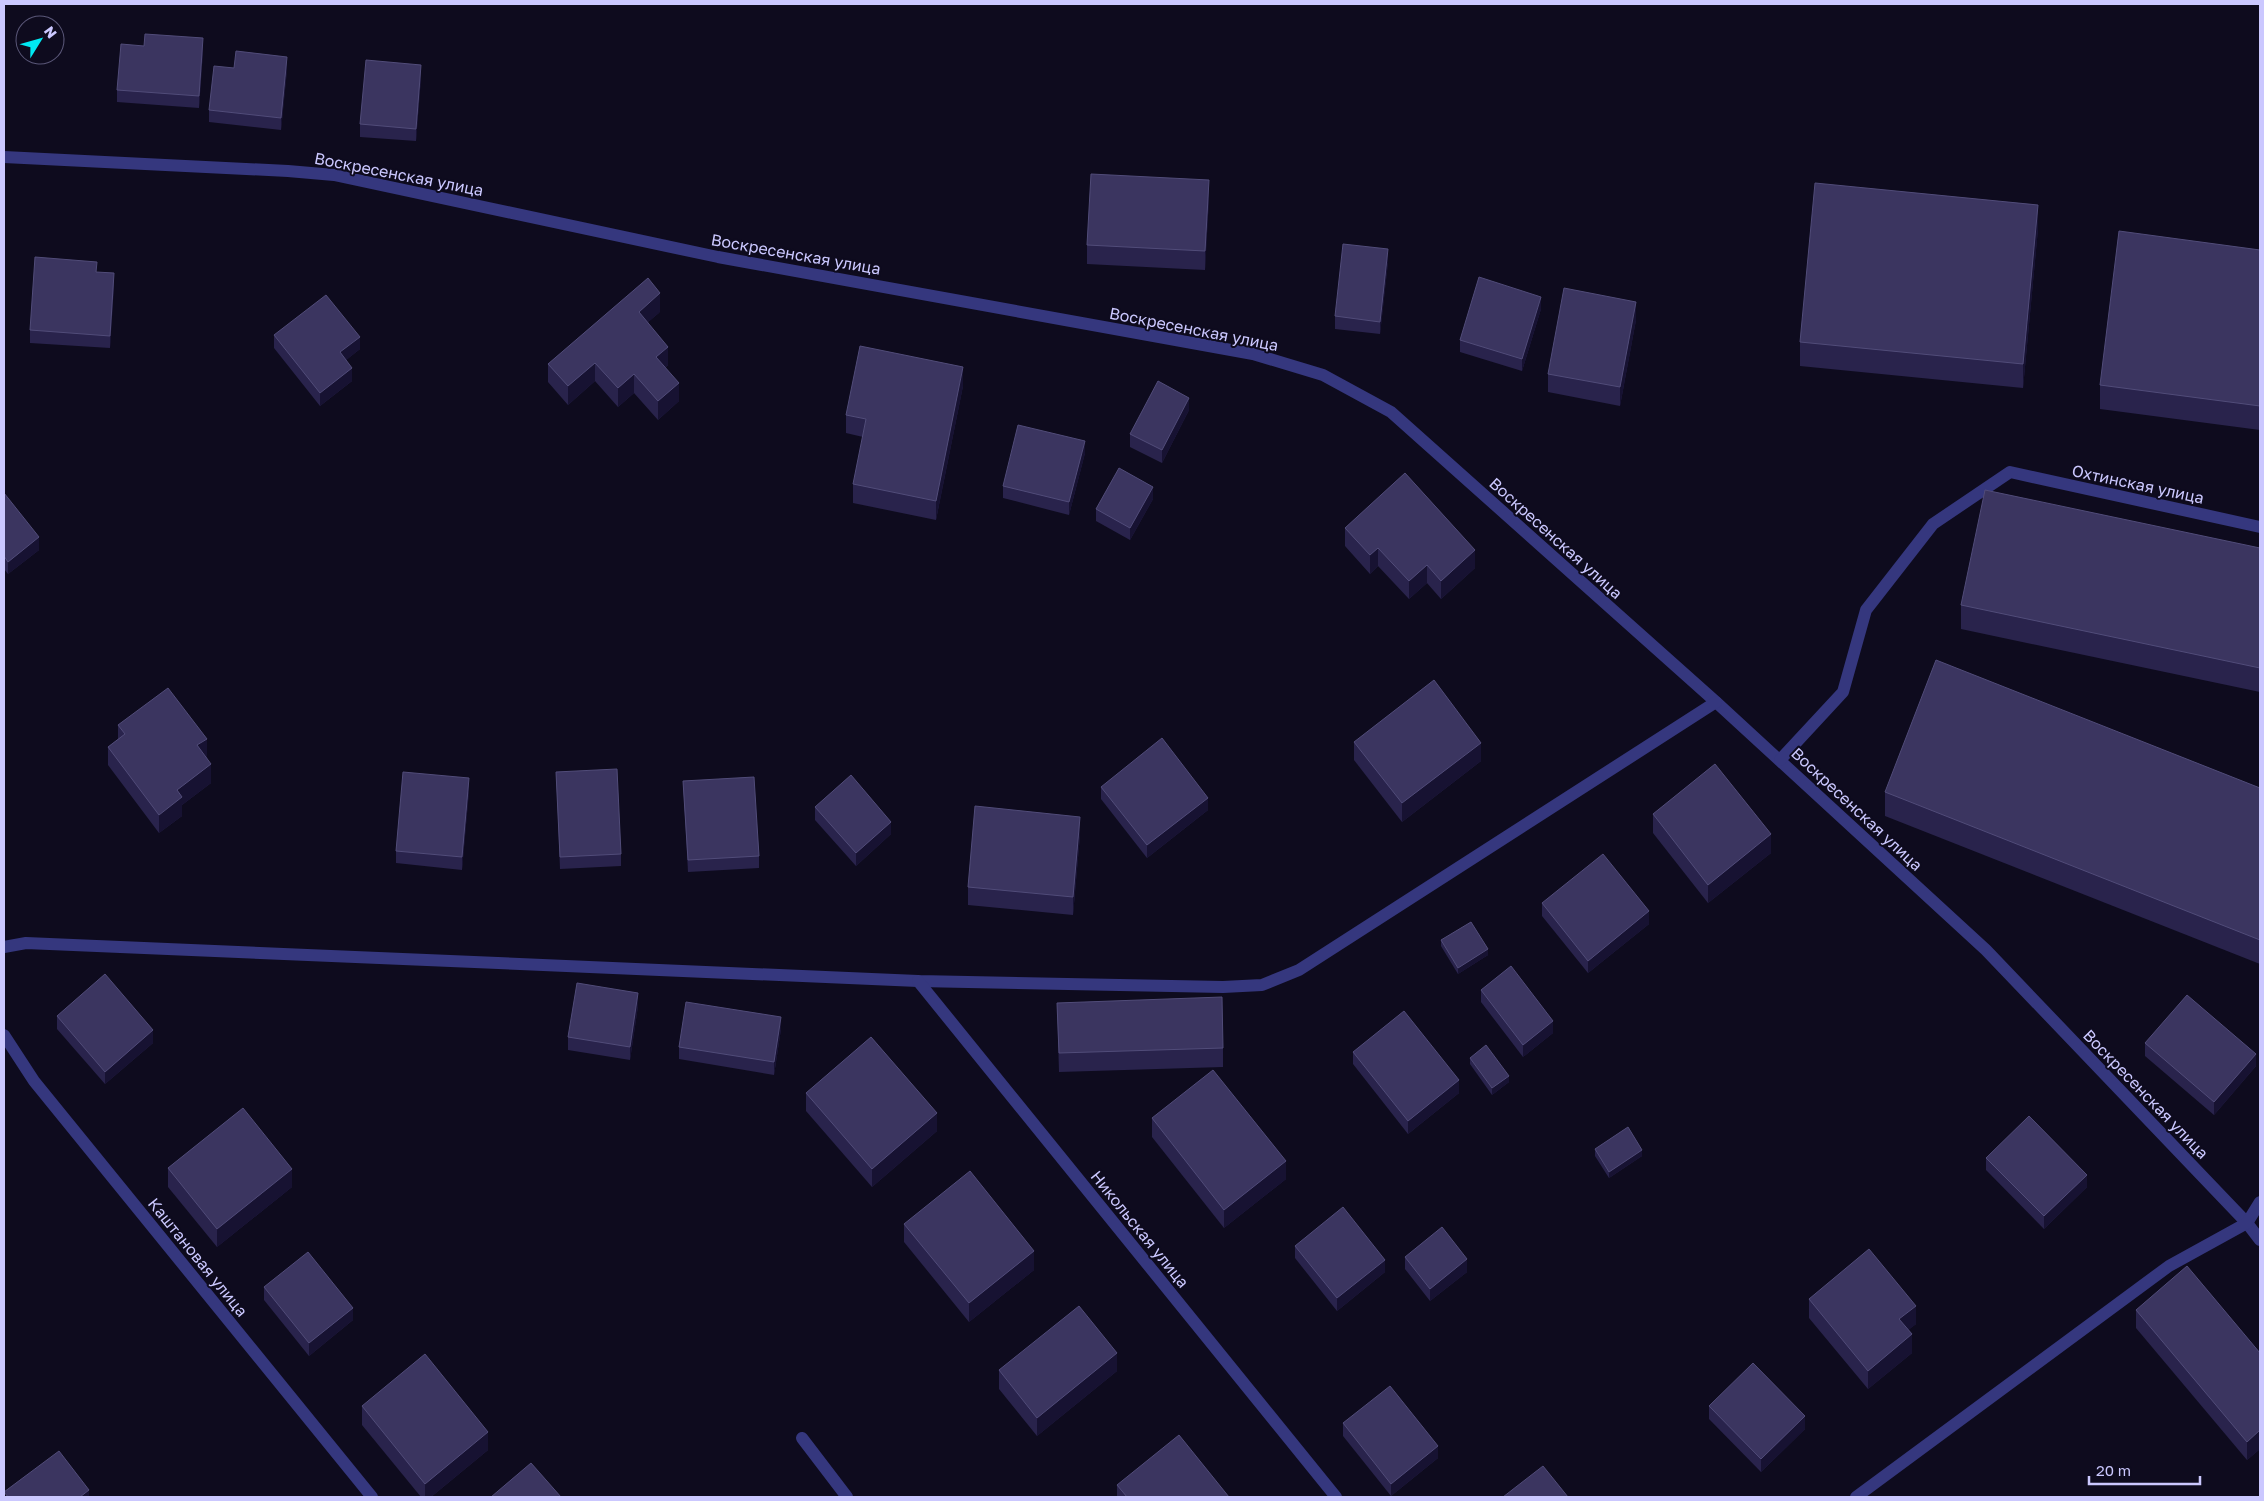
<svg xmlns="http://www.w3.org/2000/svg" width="2264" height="1501" viewBox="0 0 2264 1501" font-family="'Golos Text',sans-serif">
	<rect width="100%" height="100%" fill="#0e0b1e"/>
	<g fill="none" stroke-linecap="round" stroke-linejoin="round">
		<!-- service -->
		<polyline stroke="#35377e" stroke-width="12" points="802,1438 847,1497"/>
		<!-- minor -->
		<g stroke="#35377e" stroke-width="12">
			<polyline points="4,157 288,171 334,175 718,257 1253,354 1323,375 1391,412 1716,702 1986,950 2247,1223 2260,1240"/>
			<polyline points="1780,760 1843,692 1866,610 1933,524 2010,472 2260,527"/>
			<polyline points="4,947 26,943 918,981 1223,987 1262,985 1299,970 1716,702"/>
			<polyline points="918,981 1336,1497"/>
			<polyline points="4,1035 34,1081 372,1497"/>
			<polyline points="1856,1497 2169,1266 2247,1223 2260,1202"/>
		</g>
	</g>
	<!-- wall -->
	<g fill="#29234c">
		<polygon points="203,51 199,108 117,102 117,90"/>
		<polygon points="234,68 287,70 281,130 209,122 209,110"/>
		<polygon points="421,78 416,141 360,137 360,124"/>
		<polygon points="1209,198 1205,270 1087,264 1087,245"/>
		<polygon points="2038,229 2023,388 1800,366 1800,342"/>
		<polygon points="2260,250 2260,430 2100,409 2100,385"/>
		<polygon points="1388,262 1380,334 1335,329 1335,316"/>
		<polygon points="97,272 114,285 110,348 30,343 30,330"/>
		<polygon points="1541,309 1522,371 1460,352 1460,340"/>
		<polygon points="660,312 648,322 668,365 665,368 679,401 658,420 634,393 618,407 595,381 568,405 548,382 548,364"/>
		<polygon points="1636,320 1620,406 1548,392 1548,374"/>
		<polygon points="274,335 360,349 346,360 352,381 320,406 274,348"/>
		<polygon points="963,386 936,520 853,503 853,484 863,437 846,433 846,415"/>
		<polygon points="1189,410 1162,463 1130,447 1130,434"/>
		<polygon points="1085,453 1069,515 1003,498 1003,486"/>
		<polygon points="4,493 39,550 8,574 4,569"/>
		<polygon points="1153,499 1130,540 1096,521 1096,509"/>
		<polygon points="1345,528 1475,568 1441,599 1427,583 1409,599 1378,566 1370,574 1345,546"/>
		<polygon points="2260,548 2260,692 1961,629 1961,605"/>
		<polygon points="118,725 207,757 211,783 182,805 182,816 159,833 108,765 108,747 118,739"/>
		<polygon points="1354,742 1481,761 1402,822 1354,760"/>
		<polygon points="556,772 621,854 621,866 560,869"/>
		<polygon points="683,781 759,856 759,868 688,872"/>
		<polygon points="1101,787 1208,810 1147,858 1101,799"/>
		<polygon points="2260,788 2260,964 1885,816 1885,792"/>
		<polygon points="469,791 462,870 396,863 396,851"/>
		<polygon points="815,807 891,834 856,866 815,820"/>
		<polygon points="1653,814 1771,853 1708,903 1653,833"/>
		<polygon points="1080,835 1073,915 968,905 968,887"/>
		<polygon points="1542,903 1649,924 1588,973 1542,916"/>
		<polygon points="1441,940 1488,955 1458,974 1441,946"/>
		<polygon points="1481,990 1553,1033 1523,1057 1481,1002"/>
		<polygon points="1057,1003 1223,1048 1223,1067 1059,1072"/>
		<polygon points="638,1006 630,1060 568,1050 568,1037"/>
		<polygon points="57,1016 153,1043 105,1084 57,1029"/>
		<polygon points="781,1029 774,1075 679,1059 679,1047"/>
		<polygon points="2145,1043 2256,1066 2214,1115 2145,1056"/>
		<polygon points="1353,1052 1459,1093 1408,1134 1353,1064"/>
		<polygon points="1470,1058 1509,1082 1492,1095 1470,1064"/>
		<polygon points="806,1093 937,1131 872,1187 806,1111"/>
		<polygon points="1152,1118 1286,1179 1224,1228 1152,1137"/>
		<polygon points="1595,1149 1642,1156 1609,1178 1595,1156"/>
		<polygon points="1986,1158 2087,1187 2044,1229 1986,1170"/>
		<polygon points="168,1168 292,1187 217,1247 168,1187"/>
		<polygon points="904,1224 1034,1270 969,1322 904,1242"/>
		<polygon points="1295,1246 1385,1272 1337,1311 1295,1258"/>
		<polygon points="1405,1257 1467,1272 1430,1301 1405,1269"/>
		<polygon points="264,1287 353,1320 309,1356 264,1300"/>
		<polygon points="1809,1299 1916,1324 1908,1330 1912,1353 1868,1389 1809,1318"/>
		<polygon points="2136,1310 2260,1353 2260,1449 2247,1460 2136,1328"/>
		<polygon points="999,1370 1117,1371 1037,1436 999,1389"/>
		<polygon points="362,1406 488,1450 431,1497 421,1497 362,1425"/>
		<polygon points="1709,1406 1805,1429 1761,1472 1709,1419"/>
		<polygon points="1343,1423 1438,1458 1391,1496 1343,1436"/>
		<polygon points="1117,1485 1229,1497 1117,1497"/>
	</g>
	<!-- shaded-wall -->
	<g fill="#171232">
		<polygon points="203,38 203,51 199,108 199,96"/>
		<polygon points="287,57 287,70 281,130 281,118"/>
		<polygon points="421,65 421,78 416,141 416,129"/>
		<polygon points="1209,180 1209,198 1205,270 1205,251"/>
		<polygon points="2038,205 2038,229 2023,388 2023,364"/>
		<polygon points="1388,249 1388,262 1380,334 1380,322"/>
		<polygon points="114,273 114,285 110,348 110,336"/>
		<polygon points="660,293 660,312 639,330 639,312"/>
		<polygon points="1541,297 1541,309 1522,371 1522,359"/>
		<polygon points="1636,302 1636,320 1620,406 1620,387"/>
		<polygon points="360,337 360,349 340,365 340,352"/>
		<polygon points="668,347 668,365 656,376 656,357"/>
		<polygon points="595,363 595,381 568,405 568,386"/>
		<polygon points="963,367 963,386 936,520 936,501"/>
		<polygon points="352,368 352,381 320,406 320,393"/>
		<polygon points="634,374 634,393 618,407 618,388"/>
		<polygon points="679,383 679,401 658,420 658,401"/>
		<polygon points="1189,398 1189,410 1162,463 1162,450"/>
		<polygon points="1085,441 1085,453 1069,515 1069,502"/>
		<polygon points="1153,487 1153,499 1130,540 1130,528"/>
		<polygon points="39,537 39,550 8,574 8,562"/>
		<polygon points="1378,548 1378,566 1370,574 1370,555"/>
		<polygon points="1475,550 1475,568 1441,599 1441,581"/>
		<polygon points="1427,565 1427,583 1409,599 1409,581"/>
		<polygon points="207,739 207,757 197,764 197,745"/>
		<polygon points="1481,743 1481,761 1402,822 1402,803"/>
		<polygon points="211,764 211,783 182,805 182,816 159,833 159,815 177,790"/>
		<polygon points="469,778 469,791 462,870 462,857"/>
		<polygon points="1208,798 1208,810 1147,858 1147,845"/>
		<polygon points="1080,817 1080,835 1073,915 1073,897"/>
		<polygon points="891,822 891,834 856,866 856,853"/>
		<polygon points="1771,834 1771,853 1708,903 1708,885"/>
		<polygon points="1649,911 1649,924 1588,973 1588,961"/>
		<polygon points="1488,949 1488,955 1458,974 1458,968"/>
		<polygon points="638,993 638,1006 630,1060 630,1047"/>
		<polygon points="781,1017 781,1029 774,1075 774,1062"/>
		<polygon points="1553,1021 1553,1033 1523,1057 1523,1045"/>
		<polygon points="153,1030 153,1043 105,1084 105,1072"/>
		<polygon points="2256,1054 2256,1066 2214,1115 2214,1102"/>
		<polygon points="1509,1076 1509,1082 1492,1095 1492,1088"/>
		<polygon points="1459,1080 1459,1093 1408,1134 1408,1121"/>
		<polygon points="937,1113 937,1131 872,1187 872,1169"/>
		<polygon points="1642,1150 1642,1156 1609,1178 1609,1172"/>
		<polygon points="1286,1161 1286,1179 1224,1228 1224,1210"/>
		<polygon points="5,1168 5,1180 4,1181 4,1169"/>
		<polygon points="292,1169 292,1187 217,1247 217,1229"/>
		<polygon points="2087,1175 2087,1187 2044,1229 2044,1216"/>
		<polygon points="1034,1251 1034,1270 969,1322 969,1303"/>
		<polygon points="1467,1259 1467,1272 1430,1301 1430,1289"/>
		<polygon points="1385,1260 1385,1272 1337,1311 1337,1298"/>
		<polygon points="1916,1306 1916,1324 1899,1338 1899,1319"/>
		<polygon points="353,1308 353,1320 309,1356 309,1343"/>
		<polygon points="1912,1334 1912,1353 1868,1389 1868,1371"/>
		<polygon points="1117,1353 1117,1371 1037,1436 1037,1418"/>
		<polygon points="1805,1416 1805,1429 1761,1472 1761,1459"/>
		<polygon points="2260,1430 2260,1449 2247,1460 2247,1442"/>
		<polygon points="488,1432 488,1450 431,1497 425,1497 425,1484"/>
		<polygon points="1438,1446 1438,1458 1391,1496 1391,1484"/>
		<polygon points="89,1490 89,1497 80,1497"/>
	</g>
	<!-- building -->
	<g fill="#3b3560" stroke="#514c79">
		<polygon points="145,34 203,38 199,96 117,90 121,44 144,46"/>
		<polygon points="236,51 287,57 281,118 209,110 214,66 234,68"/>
		<polygon points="366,60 421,65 416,129 360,124"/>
		<polygon points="1091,174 1209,180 1205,251 1087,245"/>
		<polygon points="1815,183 2038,205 2023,364 1800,342"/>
		<polygon points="2119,231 2260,250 2260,406 2100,385"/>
		<polygon points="1343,244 1388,249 1380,322 1335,316"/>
		<polygon points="35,257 97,262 96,272 114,273 110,336 30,330"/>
		<polygon points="1479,277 1541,297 1522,359 1460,340"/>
		<polygon points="648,278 660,293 639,312 668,347 656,357 679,383 658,401 634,374 618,388 595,363 568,386 548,364"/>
		<polygon points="1564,288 1636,302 1620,387 1548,374"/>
		<polygon points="326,295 360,337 340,352 352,368 320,393 274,335"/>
		<polygon points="860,346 963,367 936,501 853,484 866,419 846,415"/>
		<polygon points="1158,381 1189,398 1162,450 1130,434"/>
		<polygon points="1018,425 1085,441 1069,502 1003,486"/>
		<polygon points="1119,468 1153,487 1130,528 1096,509"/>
		<polygon points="1405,473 1475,550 1441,581 1427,565 1409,581 1378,548 1370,555 1345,528"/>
		<polygon points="1985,490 2260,548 2260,668 1961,605"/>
		<polygon points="4,493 39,537 8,562 4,556"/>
		<polygon points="1936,660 2260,788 2260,940 1885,792"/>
		<polygon points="1434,680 1481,743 1402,803 1354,742"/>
		<polygon points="168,688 207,739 197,745 211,764 177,790 182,797 159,815 108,747 125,734 118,725"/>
		<polygon points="1162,738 1208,798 1147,845 1101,787"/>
		<polygon points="1715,764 1771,834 1708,885 1653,814"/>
		<polygon points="617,769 621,854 560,857 556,772"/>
		<polygon points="403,772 469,778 462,857 396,851"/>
		<polygon points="851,775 891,822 856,853 815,807"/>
		<polygon points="754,777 759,856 688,860 683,781"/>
		<polygon points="975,806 1080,817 1073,897 968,887"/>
		<polygon points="1603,854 1649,911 1588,961 1542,903"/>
		<polygon points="1471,922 1488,949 1458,968 1441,940"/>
		<polygon points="1511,966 1553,1021 1523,1045 1481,990"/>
		<polygon points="105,974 153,1030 105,1072 57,1016"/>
		<polygon points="577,983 638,993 630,1047 568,1037"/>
		<polygon points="2187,995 2256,1054 2214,1102 2145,1043"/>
		<polygon points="1222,997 1223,1048 1059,1053 1057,1003"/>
		<polygon points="686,1002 781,1017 774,1062 679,1047"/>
		<polygon points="1404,1011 1459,1080 1408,1121 1353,1052"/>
		<polygon points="871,1037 937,1113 872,1169 806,1093"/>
		<polygon points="1486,1045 1509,1076 1492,1088 1470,1058"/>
		<polygon points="1213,1070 1286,1161 1224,1210 1152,1118"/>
		<polygon points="243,1108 292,1169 217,1229 168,1168"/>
		<polygon points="2029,1116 2087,1175 2044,1216 1986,1158"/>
		<polygon points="1628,1127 1642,1150 1609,1172 1595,1149"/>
		<polygon points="970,1171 1034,1251 969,1303 904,1224"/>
		<polygon points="1343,1207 1385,1260 1337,1298 1295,1246"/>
		<polygon points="1442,1227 1467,1259 1430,1289 1405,1257"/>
		<polygon points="1869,1249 1916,1306 1899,1319 1912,1334 1868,1371 1809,1299"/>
		<polygon points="308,1252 353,1308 309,1343 264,1287"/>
		<polygon points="2187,1266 2260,1353 2260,1430 2247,1442 2136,1310"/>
		<polygon points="1079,1306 1117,1353 1037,1418 999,1370"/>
		<polygon points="425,1354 488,1432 425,1484 362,1406"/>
		<polygon points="1753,1363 1805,1416 1761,1459 1709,1406"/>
		<polygon points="1390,1386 1438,1446 1391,1484 1343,1423"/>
		<polygon points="1179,1435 1229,1497 1127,1497 1117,1485"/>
		<polygon points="59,1451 89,1490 80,1497 8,1497 4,1492"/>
		<polygon points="531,1463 561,1497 491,1497"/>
		<polygon points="1543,1466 1568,1497 1503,1497"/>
	</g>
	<g text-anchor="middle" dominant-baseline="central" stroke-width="4" stroke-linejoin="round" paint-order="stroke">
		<!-- street labels -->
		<g font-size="16" fill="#cbc8ff" stroke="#0e0b1e">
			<text transform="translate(399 174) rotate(11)">Воскресенская улица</text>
			<text transform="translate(796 254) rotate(10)">Воскресенская улица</text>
			<text transform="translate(1194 329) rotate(11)">Воскресенская улица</text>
			<text transform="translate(2138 484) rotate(12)">Охтинская улица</text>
			<text transform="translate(1556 538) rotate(42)">Воскресенская улица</text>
			<text transform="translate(1857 809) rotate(43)">Воскресенская улица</text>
			<text transform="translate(2146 1094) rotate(46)">Воскресенская улица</text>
			<text transform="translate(1140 1229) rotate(51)">Никольская улица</text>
			<text transform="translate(198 1257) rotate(51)">Каштановая улица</text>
		</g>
	</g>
	<!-- border -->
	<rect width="2264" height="1501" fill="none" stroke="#cbc8ff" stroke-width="10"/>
	<!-- north arrow -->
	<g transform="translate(40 40) rotate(53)"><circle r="24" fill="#0e0b1e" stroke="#5a5778"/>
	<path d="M0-4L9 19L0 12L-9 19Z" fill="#00e9f3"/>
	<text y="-8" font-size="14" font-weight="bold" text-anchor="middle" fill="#cbc8ff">N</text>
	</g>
	<!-- scale -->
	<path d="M2089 1476v8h111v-8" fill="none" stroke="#cbc8ff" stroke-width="2.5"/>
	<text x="2096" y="1476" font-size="15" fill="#cbc8ff" stroke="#0e0b1e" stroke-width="4" paint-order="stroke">20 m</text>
</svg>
